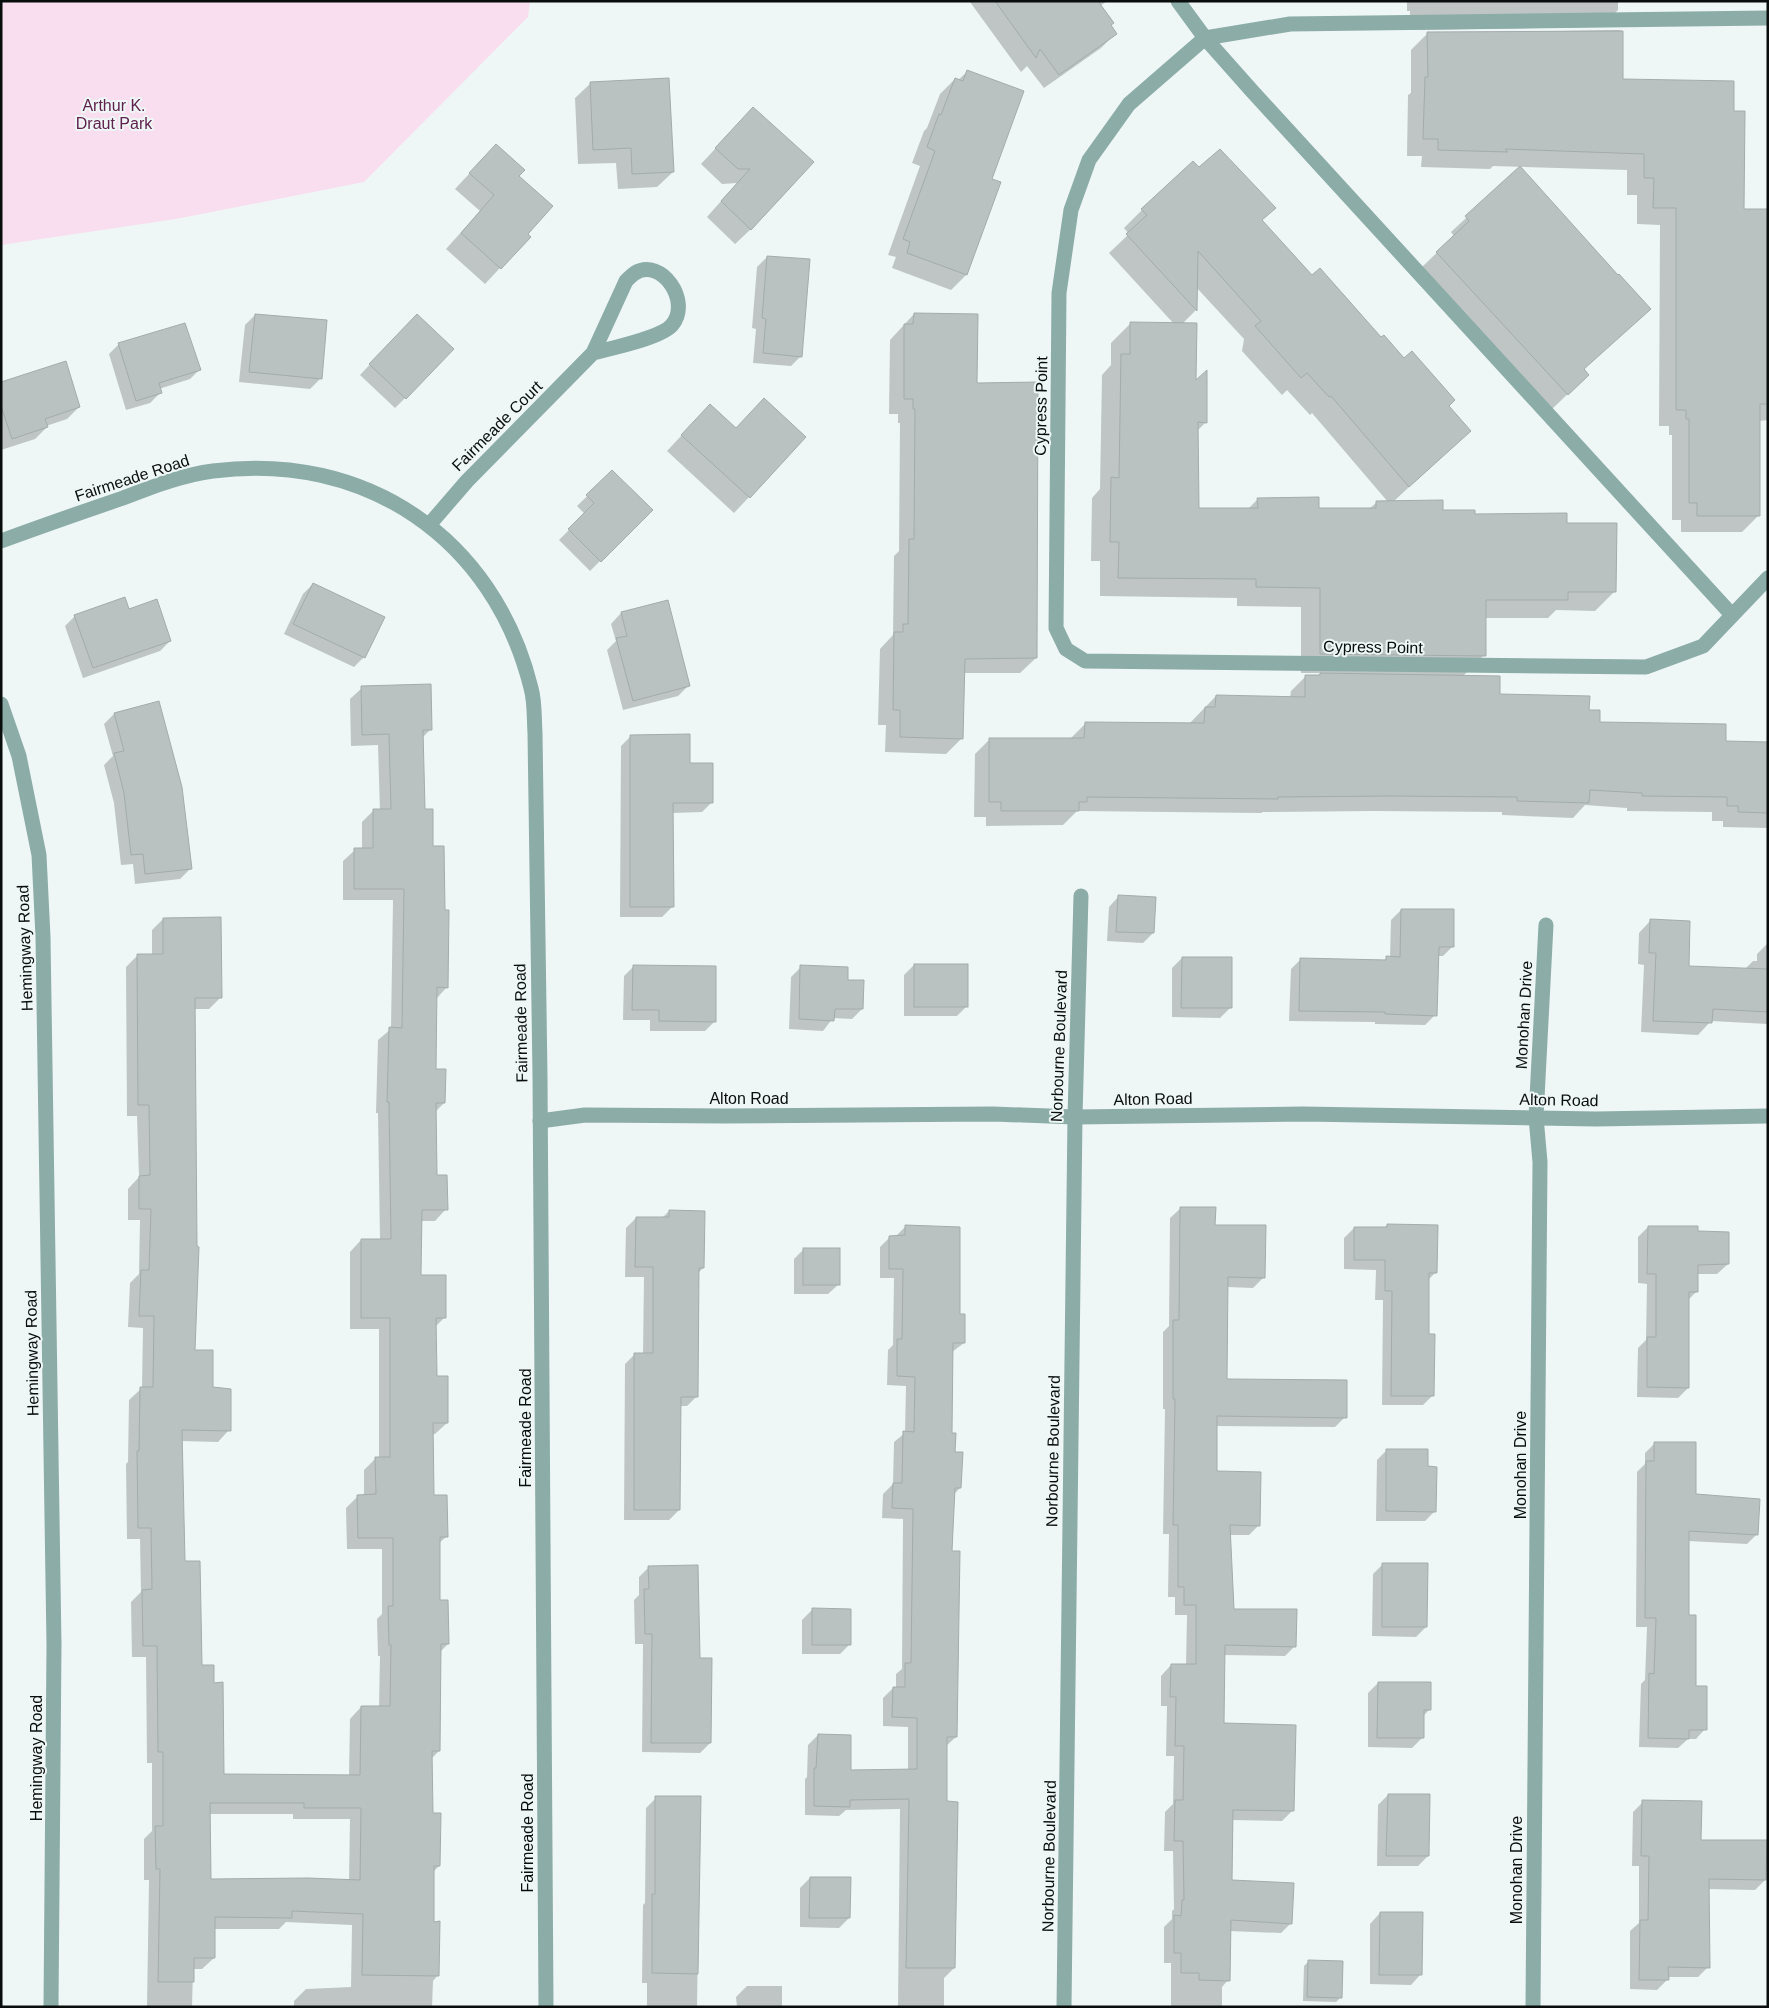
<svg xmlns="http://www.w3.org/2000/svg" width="1769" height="2008" viewBox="0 0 1769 2008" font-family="Arial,sans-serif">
	<rect width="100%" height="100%" fill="#eef7f6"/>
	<!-- green -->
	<polygon fill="#f9deef" points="1,1 530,1 528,17 364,182 176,219 1,245"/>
	<!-- shadow -->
	<g fill="#0003" fill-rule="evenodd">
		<polygon points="1107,1 1100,6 1115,34 1101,48 1044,88 1027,66 1021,72 970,2"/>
		<polygon points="1407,1 1618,1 1618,10 1601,27 1410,30 1410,11 1407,11"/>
		<polygon points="1619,30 1622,31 1622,81 1732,112 1743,210 1768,210 1768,420 1759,421 1759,515 1742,532 1681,532 1681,520 1672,520 1672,435 1669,435 1669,426 1659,426 1660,225 1637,224 1637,195 1627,195 1627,170 1493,166 1490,169 1421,167 1422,156 1407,156 1408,95 1411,93 1411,50 1428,33"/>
		<polygon points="968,71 990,180 966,275 951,290 892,268 896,257 888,255 920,166 912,163 924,131 927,128 940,94 955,79 958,80"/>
		<polygon points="591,83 673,172 657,187 618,189 616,163 578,164 575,98"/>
		<polygon points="753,108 751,229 735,244 707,217 737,183 722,184 701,164"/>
		<polygon points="481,161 517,176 526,234 529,237 485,284 446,249 480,211 455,189"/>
		<polygon points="1520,168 1583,370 1572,390 1552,409 1421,268 1454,236 1451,232"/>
		<path d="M1199,169L1274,208L1261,221L1312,276L1381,339L1469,431L1393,502L1474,516L1566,524L1615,591L1595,611L1556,610L1548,618H1484V655L1463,676L1499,695L1588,711L1599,723L1725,742L1768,743V828L1723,827V821H1712V812L1627,811V808L1585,805L1573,818L1502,815V812L1373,811L1263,812L1261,813L1077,811L1063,825L986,826V817H974L975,754L990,739H1070L1085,724H1189L1216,696L1290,698L1291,691L1306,676H1318L1321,673H1301V607L1237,606V598L1100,596V561H1091L1092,498L1100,489L1102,375L1111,365V343L1130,324H1174L1109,253L1129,234L1124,228L1142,210ZM1196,287L1244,339L1242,351L1282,395L1287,390L1310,415L1312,413L1388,502H1377L1369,509H1317L1258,499L1248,509H1197V431L1206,422L1182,324L1196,310Z"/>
		<polygon points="767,257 801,356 791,366 753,363 756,329 752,328 757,267"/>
		<polygon points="914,314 976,384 1036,658 1020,673 964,673 961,739 946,754 885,752 886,725 878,725 880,649 893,635 894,556 899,551 900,423 898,423 898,414 889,414 890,340"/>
		<polygon points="255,315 320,379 310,389 239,382 245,325"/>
		<polygon points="407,325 405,398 395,408 360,375"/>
		<polygon points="119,344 200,369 190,379 159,389 160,393 150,403 126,410 109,354"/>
		<polygon points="1,384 79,407 67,419 46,426 47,427 35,439 1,450"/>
		<polygon points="695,421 736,429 805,437 734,513 667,451"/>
		<polygon points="612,472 651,510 590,571 559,540 585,514 577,506"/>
		<polygon points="313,584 364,657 354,667 284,634 303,594"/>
		<polygon points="667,602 688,686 678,696 623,710 607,650 616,641 611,624 621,613"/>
		<polygon points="128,610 170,641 160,651 83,678 65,626 75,616"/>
		<path d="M362,688L430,730L422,738L424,810L432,847L447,987L436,999L434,1070L444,1103L435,1112V1177L446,1209L435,1221H421L420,1276L445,1317L435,1327L436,1377L447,1423L435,1434H432L433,1497L446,1537L438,1544L439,1602L448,1644L440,1652L439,1751L431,1759V1814L439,1866L433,1872L432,1923L438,1975L433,1981L432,2007H294V2001L306,1989L351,1987L352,1925L286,1922L279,1929H214V1958L202,1969H193L192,2007H147L149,1880H144V1839L152,1831V1763H147L146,1657H132L131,1602L141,1592L140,1539H127L126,1464L128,1462L129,1400L142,1388L143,1328L128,1327L130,1283L139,1274L140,1220H128V1189L139,1177L137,1116H127L126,967L138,955H152V930L163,919L221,997L209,1009H194V1351L229,1430L218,1442L181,1441L183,1563L201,1666L213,1684L223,1775L349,1776L350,1719L361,1707H379L380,1656H378L377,1619L382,1614V1549H347L346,1508L358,1496H364V1470L376,1458H379V1329H350V1252L361,1240H380L378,1113H376L378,1040L391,1029L393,900H343V861L355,850H362V822L373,811H380L378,745L351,746L350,699ZM209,1814H293V1819H350L349,1881L210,1880Z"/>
		<polygon points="114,714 190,869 180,879 135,884 133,864 121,865 114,803 104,765 113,756 104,724"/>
		<polygon points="631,736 688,764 712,802 702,812 672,813 672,907 662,917 620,917 621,746"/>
		<polygon points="1119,896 1153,933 1143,943 1107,941 1109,907"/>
		<polygon points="1401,910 1453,946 1443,956 1437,956 1435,1015 1425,1025 1375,1024 1375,1022 1289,1021 1291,969 1301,959 1383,961 1387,958 1390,958 1391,920"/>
		<polygon points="1651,920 1688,968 1744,970 1753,961 1757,961 1757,954 1768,943 1768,1024 1711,1021 1698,1035 1641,1032 1644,965 1638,964 1639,933"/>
		<polygon points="1182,958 1230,1008 1220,1018 1172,1017 1172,968"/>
		<polygon points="914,965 967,1006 957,1016 904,1016 904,975"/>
		<polygon points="634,966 715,1021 705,1031 650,1031 650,1020 623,1020 624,976"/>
		<polygon points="801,967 847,981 862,1009 852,1019 833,1018 823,1031 789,1029 791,977"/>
		<polygon points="1181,1208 1214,1226 1264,1277 1253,1288 1227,1287 1226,1380 1345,1417 1335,1427 1216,1426 1216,1472 1259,1525 1249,1535 1230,1535 1233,1610 1295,1646 1285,1656 1224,1655 1223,1724 1292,1811 1282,1821 1232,1820 1231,1882 1291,1923 1281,1933 1229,1931 1228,1980 1222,1987 1222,2007 1171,2007 1171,1963 1164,1963 1164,1927 1172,1919 1172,1911 1174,1909 1173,1851 1164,1851 1165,1812 1173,1804 1174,1756 1166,1756 1167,1706 1161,1706 1161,1676 1171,1665 1186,1666 1187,1615 1175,1615 1175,1597 1168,1597 1169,1534 1163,1534 1165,1409 1163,1409 1163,1332 1169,1326 1170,1218"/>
		<polygon points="669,1211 703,1268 698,1273 697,1396 687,1406 680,1406 679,1510 669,1520 624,1520 625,1364 635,1354 643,1354 644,1277 625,1277 626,1228 636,1218 662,1218"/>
		<polygon points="1387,1225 1436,1272 1428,1280 1428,1336 1433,1395 1423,1405 1382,1405 1383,1300 1375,1300 1376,1270 1344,1269 1344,1238 1354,1228 1384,1228"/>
		<polygon points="906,1226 959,1316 964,1343 952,1352 951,1434 960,1488 953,1495 950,1552 956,1737 946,1746 946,1802 954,1968 944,1978 944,2007 898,2007 900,1809 846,1810 839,1816 805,1815 805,1779 807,1777 808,1745 818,1735 850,1771 908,1770 908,1727 883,1726 883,1698 893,1688 896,1688 896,1674 902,1669 903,1519 882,1518 883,1494 893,1484 894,1442 905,1433 906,1386 887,1385 888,1350 893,1345 894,1278 880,1278 880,1247 890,1237 895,1237"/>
		<polygon points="1648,1227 1697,1233 1728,1264 1717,1274 1697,1274 1697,1291 1688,1300 1688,1388 1678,1398 1637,1397 1638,1348 1646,1340 1647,1284 1638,1283 1638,1237"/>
		<polygon points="804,1249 839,1284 828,1294 794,1294 794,1259"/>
		<polygon points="1655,1443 1694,1496 1759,1500 1756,1535 1747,1544 1688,1541 1687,1616 1695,1687 1705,1729 1696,1739 1688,1739 1678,1748 1639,1747 1641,1684 1645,1680 1647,1627 1636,1627 1637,1472 1645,1464 1645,1453"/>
		<polygon points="1387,1450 1427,1468 1435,1511 1425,1521 1376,1521 1377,1460"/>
		<polygon points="1383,1564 1426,1627 1416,1637 1372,1636 1373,1574"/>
		<polygon points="649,1567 710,1743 700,1753 642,1752 643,1644 635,1644 634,1600 639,1595 639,1577"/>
		<polygon points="812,1610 850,1644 840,1654 802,1654 802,1620"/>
		<polygon points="1378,1683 1430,1709 1423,1716 1422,1738 1412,1748 1368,1747 1368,1693"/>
		<polygon points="1388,1795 1428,1856 1418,1866 1377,1866 1378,1805"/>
		<polygon points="656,1798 700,1798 697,2007 647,2007 647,1983 642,1983 643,1905 645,1903 646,1808"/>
		<polygon points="1643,1802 1700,1841 1765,1880 1755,1890 1708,1889 1708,1967 1698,1977 1667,1977 1667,1980 1657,1990 1630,1989 1630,1931 1639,1923 1639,1866 1632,1866 1633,1812"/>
		<polygon points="810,1878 849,1918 839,1928 800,1927 800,1888"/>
		<polygon points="1380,1913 1421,1974 1411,1985 1370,1984 1370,1924"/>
		<polygon points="1309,1961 1340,1998 1336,2002 1303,2001 1304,1966"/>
		<polygon points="747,1986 782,1986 782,2007 737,2007 736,1997"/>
	</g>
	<!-- building -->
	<g fill="#b9c2c1" stroke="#a3acaa" fill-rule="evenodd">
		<polygon points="995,1 1098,1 1114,23 1111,25 1117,34 1059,75 1040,49 1036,58"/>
		<polygon points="1623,31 1623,79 1734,81 1734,111 1745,111 1744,209 1768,209 1768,404 1760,404 1760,516 1697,516 1697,503 1689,503 1689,419 1686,419 1686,410 1676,410 1676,208 1653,208 1654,178 1644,178 1644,154 1505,149 1508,152 1438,150 1438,139 1423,139 1425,77 1428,77 1427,32"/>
		<polygon points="967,70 1024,91 992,179 1001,182 967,275 907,253 910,242 903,239 935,151 927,147 939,114 941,115 955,78 963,81"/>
		<polygon points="669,78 674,172 632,174 631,148 593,150 590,82"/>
		<polygon points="753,107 814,162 751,230 721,201 750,169 738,169 715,148"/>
		<polygon points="496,144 525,170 519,176 553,206 528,234 531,237 501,269 461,233 494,195 469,173"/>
		<polygon points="1220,149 1276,208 1262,220 1312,275 1320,268 1381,337 1384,335 1404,358 1412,351 1455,400 1449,406 1471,431 1409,487 1331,396 1329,397 1307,373 1301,378 1255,326 1261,321 1198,251 1197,311 1126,234 1147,215 1141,209 1193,161 1199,167"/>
		<polygon points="1520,166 1618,275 1619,274 1651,309 1584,369 1589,375 1568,395 1436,252 1469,221 1465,216"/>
		<polygon points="767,256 810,259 802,357 763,353 766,319 762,318"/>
		<polygon points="914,313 978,314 977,383 1038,382 1037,658 965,659 963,739 900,737 900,710 893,710 894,632 903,632 903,624 908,624 909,539 914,539 915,409 913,409 913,399 904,399 904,324 913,324"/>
		<polygon points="255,314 327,320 322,379 249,372"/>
		<polygon points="417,314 454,349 406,399 369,364"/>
		<polygon points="1130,322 1197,323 1196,380 1207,370 1207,423 1198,422 1199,508 1258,508 1257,498 1319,497 1319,508 1376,508 1376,501 1443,500 1443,510 1475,510 1475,514 1567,513 1567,523 1617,523 1616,592 1568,592 1568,600 1486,600 1486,656 1320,654 1320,588 1256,587 1256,579 1118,578 1119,542 1110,542 1111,477 1119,478 1121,354 1130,354"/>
		<polygon points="185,323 201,370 159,383 162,393 136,401 118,343"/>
		<polygon points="66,361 80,407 45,419 48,427 12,439 1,406 1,382"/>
		<polygon points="764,398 806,437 750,498 681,435 710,404 736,428"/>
		<polygon points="612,470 653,510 601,562 568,529 594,503 586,495"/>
		<polygon points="313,583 385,617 365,658 293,624"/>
		<polygon points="125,597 129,609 157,599 171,641 93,668 74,615"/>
		<polygon points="668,600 690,686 633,701 616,638 627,636 621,612"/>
		<polygon points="1320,673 1500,676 1500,694 1590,696 1589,710 1600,710 1600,722 1726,724 1726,741 1768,742 1768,813 1738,812 1738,806 1727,806 1727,797 1642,796 1642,793 1590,790 1589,803 1517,801 1517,797 1389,796 1278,797 1278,799 1087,797 1087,802 1079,802 1079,811 1001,811 1001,802 989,802 989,738 1084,738 1085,722 1204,723 1205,707 1215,707 1216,695 1305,697 1305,675 1320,675"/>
		<path d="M431,684L432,730H423L425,809H433V846H444L445,910H449L448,988L437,987L436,1069H446L445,1103H436L437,1175H447L448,1210H422L421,1275H446V1318H436L437,1376H448V1423H433L434,1495H447L448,1537H440V1600H448L449,1644H441L440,1751H432L433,1813H441L440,1866H434V1922L440,1921L439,1976L362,1975L363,1914L292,1911V1918L215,1917V1958H194V1982H158L160,1869H156L155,1826H163V1752H158L157,1646H143L142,1590L152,1589L151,1528H138L137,1451H139L140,1387H153L154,1316H139L141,1270H149L151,1209H139V1176L150,1175L149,1105H138L137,954H163V918L221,917L222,998H195L197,1246L199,1247L195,1350H213V1387L231,1389V1431L182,1430L185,1561H200L202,1665H214V1683L223,1682L224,1774L360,1775L361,1706H390L391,1645H389L388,1606H393V1538H358L357,1495L376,1494L375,1457H390V1318H361V1239H391L389,1102H387L389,1027L402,1028L404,889H354V848H373V809H391L389,734L362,735L361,686ZM210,1803H304V1808H361L360,1880L308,1878L211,1879Z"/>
		<polygon points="159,701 182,787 192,869 145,874 143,854 131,855 124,793 114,753 124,751 114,713"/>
		<polygon points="690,734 690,763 713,763 713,803 673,803 674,907 630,907 630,735"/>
		<polygon points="1118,895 1156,897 1154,933 1116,932"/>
		<polygon points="1401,909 1454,909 1454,947 1439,947 1437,1016 1385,1014 1385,1012 1299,1011 1300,958 1386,960 1386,956 1400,957"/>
		<polygon points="1650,919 1690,921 1689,966 1768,969 1768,1012 1713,1009 1712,1023 1653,1021 1656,953 1649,953"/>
		<polygon points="1182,957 1232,957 1232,1008 1181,1008"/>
		<rect x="914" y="964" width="54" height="43"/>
		<polygon points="633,965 716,966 716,1022 659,1021 659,1010 632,1010"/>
		<polygon points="800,965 848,967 848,980 864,980 863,1009 835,1009 834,1021 799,1019"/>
		<polygon points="1180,1207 1216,1207 1215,1225 1266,1225 1265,1278 1228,1277 1227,1379 1347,1380 1347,1418 1217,1416 1217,1471 1261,1472 1260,1526 1230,1525 1234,1609 1297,1609 1296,1647 1225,1645 1224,1723 1296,1725 1294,1811 1233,1810 1232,1880 1294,1883 1292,1924 1231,1920 1230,1981 1199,1980 1199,1973 1181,1973 1181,1953 1174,1953 1174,1915 1181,1916 1182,1900 1184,1900 1183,1841 1174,1841 1175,1800 1183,1800 1184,1746 1175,1746 1176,1697 1170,1697 1171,1664 1196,1664 1196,1605 1184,1605 1184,1587 1178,1587 1178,1525 1173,1525 1175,1399 1173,1399 1173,1320 1179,1320"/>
		<polygon points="669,1210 705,1211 704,1268 699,1268 698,1397 681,1397 680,1510 634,1510 634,1353 653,1353 653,1267 635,1267 636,1217 669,1217"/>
		<polygon points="1387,1224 1438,1225 1437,1273 1429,1273 1429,1334 1435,1334 1434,1396 1391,1396 1392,1291 1385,1291 1385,1260 1354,1260 1354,1227 1387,1227"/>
		<polygon points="905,1225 960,1227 960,1314 965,1314 965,1343 953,1343 952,1433 956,1433 955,1452 963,1452 961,1488 955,1488 952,1551 960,1551 957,1737 947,1737 947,1801 958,1802 955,1968 906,1968 909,1799 850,1800 850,1807 814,1806 814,1768 816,1768 818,1734 851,1735 851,1770 917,1769 917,1718 892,1717 893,1687 905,1687 905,1663 911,1663 913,1509 892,1508 893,1483 902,1483 903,1431 914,1432 915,1377 897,1376 897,1339 902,1339 903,1269 889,1269 889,1236 905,1235"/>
		<polygon points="1648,1226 1698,1226 1698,1231 1729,1232 1729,1264 1698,1265 1698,1292 1689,1292 1689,1388 1647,1387 1647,1337 1656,1337 1656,1274 1647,1274"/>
		<rect x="803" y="1248" width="37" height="37"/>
		<polygon points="1654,1442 1696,1442 1696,1494 1760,1499 1758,1535 1689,1531 1689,1615 1696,1615 1696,1686 1707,1686 1707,1730 1689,1730 1689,1739 1648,1738 1649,1673 1654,1674 1656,1618 1645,1618 1646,1461 1654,1461"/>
		<polygon points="1386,1449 1428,1449 1428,1466 1437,1467 1436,1512 1386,1511"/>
		<polygon points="1382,1563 1428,1563 1427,1627 1382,1627"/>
		<polygon points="698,1565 700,1658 712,1658 711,1743 651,1743 652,1634 645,1634 644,1589 649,1589 648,1566"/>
		<polygon points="812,1608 851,1609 851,1645 812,1645"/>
		<polygon points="1378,1682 1431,1682 1431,1710 1424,1710 1424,1738 1377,1738"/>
		<polygon points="1388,1794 1430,1794 1429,1856 1386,1856"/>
		<polygon points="655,1796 701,1796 698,1974 652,1973 652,1894 655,1894"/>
		<polygon points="1642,1800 1702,1801 1701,1840 1767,1840 1766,1880 1709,1879 1710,1968 1668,1967 1669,1980 1639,1980 1640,1920 1648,1920 1649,1856 1641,1856"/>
		<polygon points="810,1877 851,1877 850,1918 809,1918"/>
		<polygon points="1380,1912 1423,1912 1422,1975 1379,1975"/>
		<polygon points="1308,1960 1343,1961 1342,1998 1307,1997"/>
	</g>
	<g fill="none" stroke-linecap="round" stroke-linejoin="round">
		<!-- minor -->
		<g stroke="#8caca8" stroke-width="15">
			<polyline points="1178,1 1205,38 1252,91 1732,615"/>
			<polyline points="1768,18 1290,24 1205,38 1129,104 1089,160 1071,210 1059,293 1056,628 1066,649 1085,661 1646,667 1703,646 1768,578"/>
			<path d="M429,525L467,481L593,353L626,281C629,278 632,275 635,273C661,257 692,301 672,325C661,338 612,348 593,353"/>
			<path d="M1,541C42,526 82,512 123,498C152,487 182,475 213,471C365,451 494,538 531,688C535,702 534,718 535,733L540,1076L546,2007"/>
			<polyline points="1,704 19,756 39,855 43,937 54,1645 51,2007"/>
			<polyline points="540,1121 585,1115 725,1116 993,1114 1075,1117 1303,1114 1596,1119 1768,1116"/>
			<polyline points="1064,2007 1075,1117 1081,896"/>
			<polyline points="1533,2007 1540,1162 1536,1117 1546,925"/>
		</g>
	</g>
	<g text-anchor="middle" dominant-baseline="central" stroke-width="4" stroke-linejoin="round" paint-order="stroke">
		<!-- park labels -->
		<g font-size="16" fill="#60214e" stroke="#eef7f6">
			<text x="114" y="105">Arthur K.<tspan x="114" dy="18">Draut Park</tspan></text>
		</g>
		<!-- street labels -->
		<g font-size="16" fill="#090d0c" stroke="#eef7f6">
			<text transform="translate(1041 406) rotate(-89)">Cypress Point</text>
			<text transform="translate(497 426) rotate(-45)">Fairmeade Court</text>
			<text transform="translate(132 478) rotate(-18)">Fairmeade Road</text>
			<text transform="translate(1373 647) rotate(1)">Cypress Point</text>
			<text transform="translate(25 948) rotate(-92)">Hemingway Road</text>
			<text transform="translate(1524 1015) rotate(-87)">Monohan Drive</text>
			<text transform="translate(521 1023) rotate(-91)">Fairmeade Road</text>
			<text transform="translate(1059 1046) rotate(-88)">Norbourne Boulevard</text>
			<text x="749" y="1098">Alton Road</text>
			<text transform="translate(1153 1099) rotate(-1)">Alton Road</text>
			<text transform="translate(1559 1100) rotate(1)">Alton Road</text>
			<text transform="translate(32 1353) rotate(-91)">Hemingway Road</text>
			<text transform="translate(525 1428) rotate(-90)">Fairmeade Road</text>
			<text transform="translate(1053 1451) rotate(-89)">Norbourne Boulevard</text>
			<text transform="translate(1520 1465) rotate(-90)">Monohan Drive</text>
			<text transform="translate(36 1758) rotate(-90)">Hemingway Road</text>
			<text transform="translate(527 1833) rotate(-90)">Fairmeade Road</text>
			<text transform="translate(1049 1856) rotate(-89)">Norbourne Boulevard</text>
			<text transform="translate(1516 1870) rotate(-90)">Monohan Drive</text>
		</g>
	</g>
	<!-- border -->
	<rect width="1769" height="2008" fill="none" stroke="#090d0c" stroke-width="5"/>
</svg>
